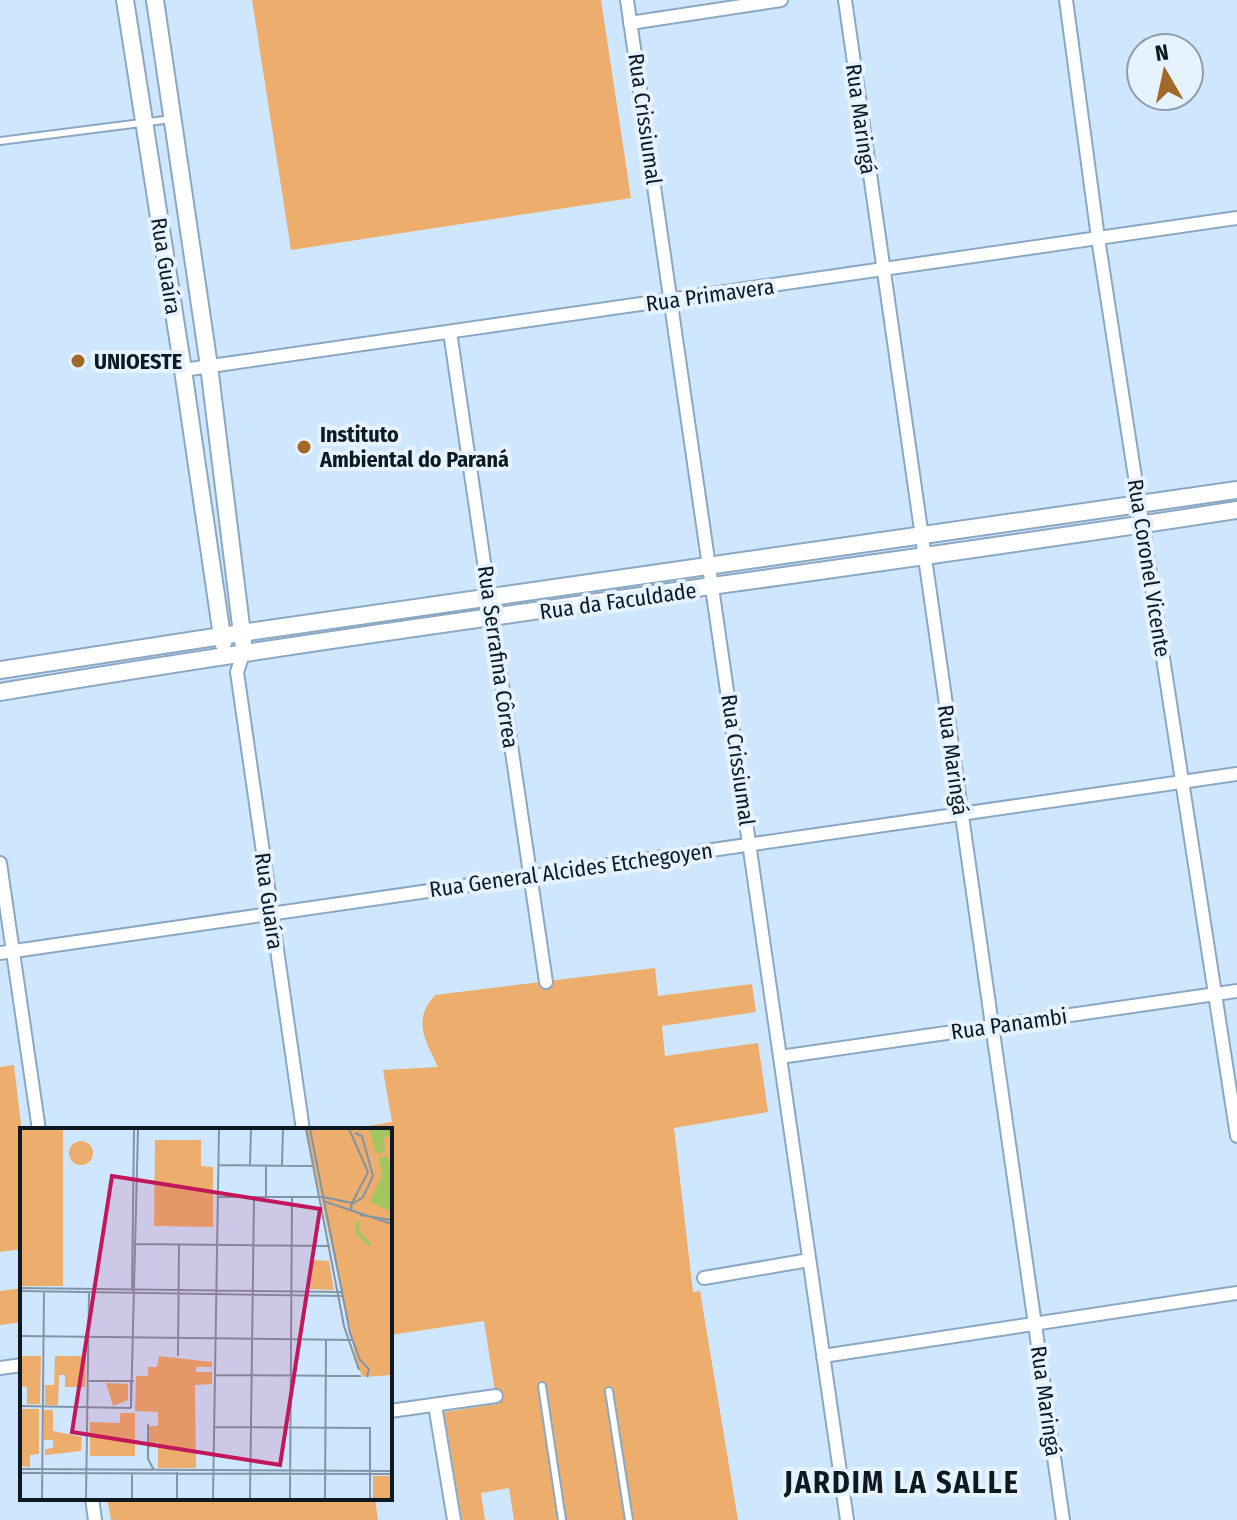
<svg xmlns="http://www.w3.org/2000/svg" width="1237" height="1520" viewBox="0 0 1237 1520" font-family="'Fira Sans Condensed',sans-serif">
	<rect width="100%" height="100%" fill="#cfe7fe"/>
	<!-- green -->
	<g fill="#edad6c">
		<polygon points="252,0 601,0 631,198 291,250"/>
		<path d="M655,968L658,996L752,984L756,1012L662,1026L665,1056L758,1043L768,1112L674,1128L693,1292L700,1291L738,1520H514L509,1488L481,1493L485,1520H462L444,1412L497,1404L484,1321L390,1335V1130H345L392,1122L383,1070L438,1067C425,1039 412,1021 435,995Z"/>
		<polygon points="14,1065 22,1133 22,1249 0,1252 0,1067"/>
		<polygon points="22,1288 22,1322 0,1325 0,1291"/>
		<polygon points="107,1498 375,1498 378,1520 111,1520"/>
	</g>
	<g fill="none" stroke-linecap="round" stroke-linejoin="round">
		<!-- service casing -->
		<g stroke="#8ba8c3" stroke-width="10">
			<g id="service">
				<polyline points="0,141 172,119"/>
				<polyline points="542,1386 562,1520"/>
				<polyline points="609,1391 629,1520"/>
			</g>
		</g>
		<!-- minor casing -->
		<g stroke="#8ba8c3" stroke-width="16">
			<g id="minor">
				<polyline points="627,0 847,1520"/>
				<polyline points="845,0 1063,1520"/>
				<polyline points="1066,0 1098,238 1237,1136"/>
				<polyline points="630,23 781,0"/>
				<polyline points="450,332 546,982"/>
				<polyline points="183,370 1237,218"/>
				<polyline points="244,651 237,672 303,1130"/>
				<polyline points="0,863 39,1130"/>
				<polyline points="0,953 1237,774"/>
				<polyline points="780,1057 1237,991"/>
				<polyline points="704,1278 809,1260"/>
				<polyline points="823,1356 1237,1293"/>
				<polyline points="0,1368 22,1365"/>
				<polyline points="435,1405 454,1520"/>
				<polyline points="390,1411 496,1396"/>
				<polyline points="92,1498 95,1520"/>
			</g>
		</g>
		<!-- tertiary casing -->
		<g stroke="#8ba8c3" stroke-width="20">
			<g id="tertiary">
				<polyline points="125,0 183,370 223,643"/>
				<polyline points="155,0 209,366 243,642"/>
				<polyline points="0,670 241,633 1237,490"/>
				<path d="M0,692C411,623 825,574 1237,510"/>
			</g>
		</g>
		<!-- service -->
		<use href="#service" stroke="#fff" stroke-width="6"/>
		<!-- minor -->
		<use href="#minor" stroke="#fff" stroke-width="12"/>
		<!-- tertiary -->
		<use href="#tertiary" stroke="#fff" stroke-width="16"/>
	</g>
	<!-- markers -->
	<g fill="#a16826" stroke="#e6f3fe" stroke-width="3">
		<circle cx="78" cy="361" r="8"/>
		<circle cx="304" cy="447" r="8"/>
	</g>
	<g text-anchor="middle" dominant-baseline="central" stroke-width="8" stroke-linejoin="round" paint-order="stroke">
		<!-- street labels -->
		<g font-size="22" fill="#0e1922" stroke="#e6f3fe">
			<text transform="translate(645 119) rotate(82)">Rua Crissiumal</text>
			<text transform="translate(861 119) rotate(82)">Rua Maringá</text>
			<text transform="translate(166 266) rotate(81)">Rua Guaíra</text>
			<text transform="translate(710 295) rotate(-8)">Rua Primavera</text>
			<text transform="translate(1149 568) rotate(81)">Rua Coronel Vicente</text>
			<text transform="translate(618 601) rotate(-8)">Rua da Faculdade</text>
			<text transform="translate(498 657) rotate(82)">Rua Serrafina Côrrea</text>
			<text transform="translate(738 760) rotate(82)">Rua Crissiumal</text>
			<text transform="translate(953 760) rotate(82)">Rua Maringá</text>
			<text transform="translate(571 870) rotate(-8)">Rua General Alcides Etchegoyen</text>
			<text transform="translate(269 901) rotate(82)">Rua Guaíra</text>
			<text transform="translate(1009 1024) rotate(-8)">Rua Panambi</text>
			<text transform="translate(1046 1401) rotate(82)">Rua Maringá</text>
		</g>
		<!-- poi labels -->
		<g font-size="22" font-weight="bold" fill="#0e1922" stroke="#e6f3fe" text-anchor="start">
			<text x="94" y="361">UNIOESTE</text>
			<text x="320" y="434">Instituto<tspan x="320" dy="25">Ambiental do Paraná</tspan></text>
		</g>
		<!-- district labels -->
		<g font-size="30" font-weight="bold" letter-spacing="2" fill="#0e1922" stroke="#e6f3fe">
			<text x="902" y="1483">JARDIM LA SALLE</text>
		</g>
	</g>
	<!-- overview -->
	<g transform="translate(20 1128)">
		<rect width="372" height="372" fill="#cfe7fe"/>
		<path d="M0,1H43V158H0ZM286,1H372V247L343,249L338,240ZM135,12H181V38L193,39V99L134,98ZM49 25a12 12 0 1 1 24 0a12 12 0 1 1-24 0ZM292,132L309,133L314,162L290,161ZM0,228H21L20,276H7V259L0,258ZM35,228H66L65,259H45V247H39L38,277H25V257H34ZM139,228L192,234V239H176V244H192V256L175,257L176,340H138V313L129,321V298H138V284L115,283L116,248H128V239H137ZM86,255L108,256V272L93,278ZM1,281H19V326L10,327V339L1,338ZM24,282H33V303L62,309L61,323L25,327V321L33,320V312H24ZM100,285H115V328H70V294L100,295ZM353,348H372V371H353Z" fill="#edad6c"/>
		<path d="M349,1H372V7L364,10L365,25H356ZM367,28L372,46L370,83L350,74L362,48L359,30Z" fill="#a1c660"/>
		<path fill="none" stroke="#a1c660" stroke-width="4" d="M338,94L337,104L350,117"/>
		<path fill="none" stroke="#8295a6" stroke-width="2" d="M286,1L324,198L339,242M290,1L330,205L340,232L349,241L347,249M198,37L292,38M230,37L231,1M262,37L263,1M198,69H303L332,75L348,44L329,1M246,69V37M303,73L372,96M332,84L331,77L343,69L353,48L342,8L335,5M340,87L372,92M113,116L310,118M0,160L322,164M0,163L322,168M112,163L114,1M0,208L332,212M158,228L159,116M195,247L341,248M69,253H114M0,278L111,280M111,280L118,1M111,280V254M128,296V331L134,342M194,299L350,300V371M0,341L372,343M0,345L372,346M22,371L24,163M66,371L69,164M112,371V345M157,371V344M193,371L199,1M230,371L234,69M270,371L272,70M305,371L306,212"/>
		<path fill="#c2185b" fill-opacity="0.15" stroke="#c2185b" stroke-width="4" d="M92,48L300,81L260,337L52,304Z"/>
		<rect width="372" height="372" fill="none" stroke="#0e1922" stroke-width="4"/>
	</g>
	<!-- north arrow -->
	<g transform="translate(1165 72) rotate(351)"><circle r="38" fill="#e6f3fe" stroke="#909ca6" stroke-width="2"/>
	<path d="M0-6L14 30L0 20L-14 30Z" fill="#a16826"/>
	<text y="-12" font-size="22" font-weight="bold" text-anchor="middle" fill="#0e1922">N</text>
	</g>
</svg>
